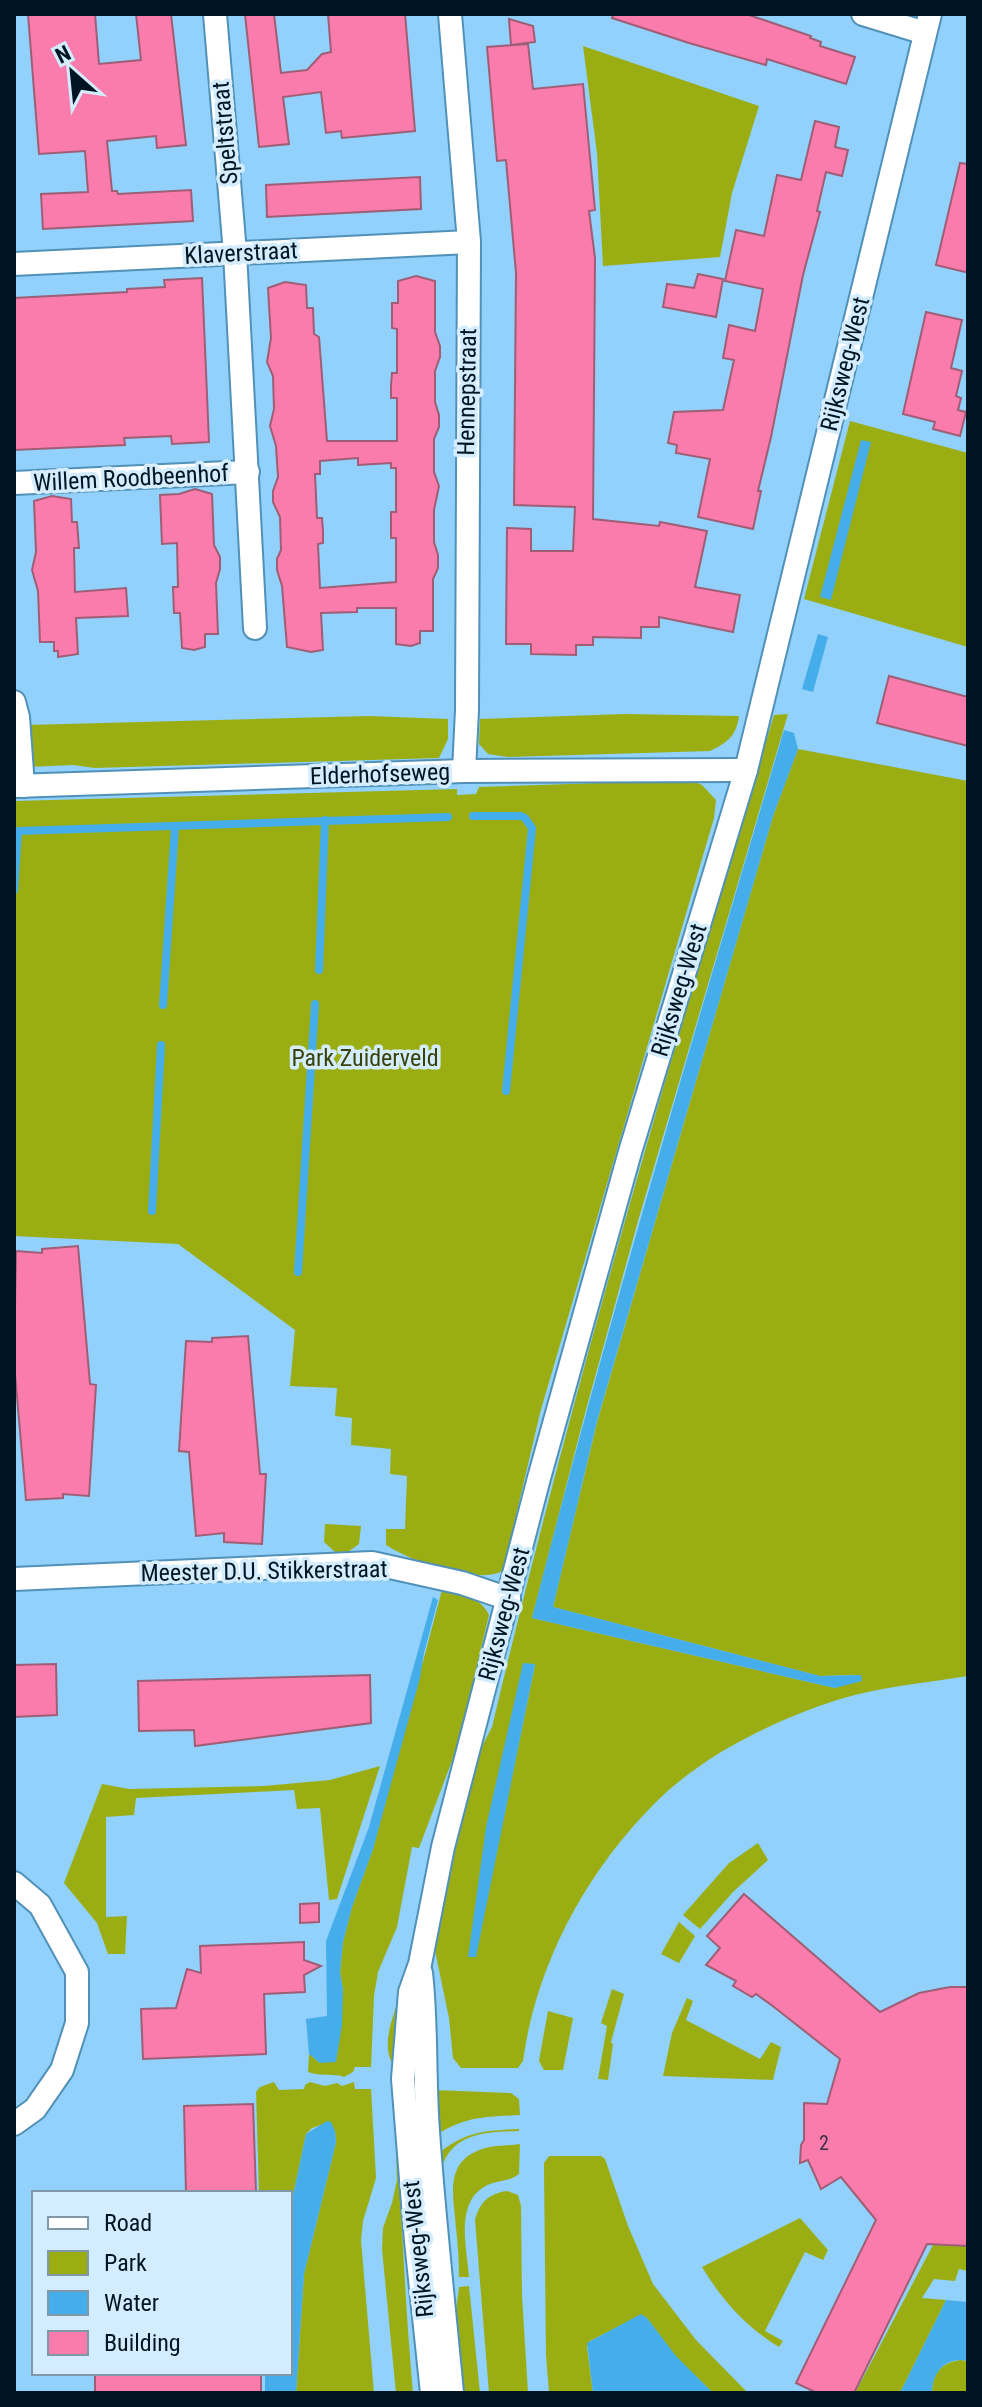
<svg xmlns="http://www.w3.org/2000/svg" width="982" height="2407" viewBox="0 0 982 2407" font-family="'Roboto Condensed',sans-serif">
	<rect width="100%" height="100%" fill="#91d1fb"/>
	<!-- green -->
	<g fill="#9aae13" fill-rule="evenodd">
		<polygon points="583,46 759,106 732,193 720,257 603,266 597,153"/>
		<polygon points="850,421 968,453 968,647 804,599"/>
		<path d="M625,714L739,716C736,736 728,742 710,751L508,757L488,754L479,744L480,719Z"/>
		<path d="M788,714L638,1221L584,1417L532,1618L835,1688L860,1675L820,1676L553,1607L597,1422L773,816L798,749L968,781V1676C924,1683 879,1687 837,1700C772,1721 701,1756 653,1805C585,1874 536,1965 523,2061L518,2068H461L453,2058L449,2018L434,1946L461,1814L478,1754L492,1727C573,1386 673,1051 774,715ZM523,1664L535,1665L475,1957Z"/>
		<polygon points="369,716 448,719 448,739 439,758 95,768 73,765 28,767 26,725"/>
		<path d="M690,780L702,785L716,800L714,818L540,1413L503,1571C474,1585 413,1562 386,1545V1529H405L407,1476L390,1474L391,1449L351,1445L352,1418L335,1416L337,1388L290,1386L295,1330L178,1244L14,1236V801L457,789V795L476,794L479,787Z"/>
		<polygon points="325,1524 361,1526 359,1544 348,1552 335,1552 324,1542"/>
		<path d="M442,1590C460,1594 481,1597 489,1615L458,1745L419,1848L412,1847L397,1927L378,1972L374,1996L371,2067H355L353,2072L344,2077C336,2073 321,2077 308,2072L309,2054L320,2063L343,1990L340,1972L343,1942L352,1907L373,1849Z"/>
		<polygon points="380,1766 337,1899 329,1900 320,1808 297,1809 294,1790 136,1798 134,1815 106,1817 106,1917 127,1916 125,1954 108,1954 97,1923 64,1883 102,1784 129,1789 264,1786 330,1780"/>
		<polygon points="758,1843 768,1860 733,1892 700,1929 683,1915 729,1863"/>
		<polygon points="679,1922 695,1936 679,1963 661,1954"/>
		<polygon points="612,1989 624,1994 611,2042 613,2044 608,2080 598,2079 607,2026 601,2023"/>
		<path d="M400,1996L394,2066C380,2047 393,2016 400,1996Z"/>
		<polygon points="687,1998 693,2001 686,2020 760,2059 771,2042 781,2047 773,2080 663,2076 672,2033"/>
		<polygon points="548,2011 573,2018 563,2070 544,2070 539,2061"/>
		<polygon points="274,2082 279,2090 304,2089 305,2085 310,2082 325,2086 337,2083 342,2086 354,2082 355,2089 371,2089 376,2178 363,2221 361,2240 374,2393 296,2393 304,2274 336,2142 335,2131 324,2124 312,2128 306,2134 290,2210 290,2193 259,2193 256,2092 260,2087"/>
		<path d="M433,2090L511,2093L519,2099L520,2115C485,2117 465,2116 435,2136Z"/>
		<path d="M394,2094C401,2194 404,2293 413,2393H396L382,2249L383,2228L392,2203L397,2180Z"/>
		<path d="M519,2129V2131C486,2132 453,2132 441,2169L436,2155C466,2131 483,2131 519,2129Z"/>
		<path d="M520,2144L519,2174C510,2182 495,2180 484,2187C455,2204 467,2250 469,2277H459C459,2261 458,2244 456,2228C454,2199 444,2165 477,2151C490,2145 506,2146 520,2144Z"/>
		<polygon points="549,2156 601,2156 605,2159 628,2226 653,2284 696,2340 748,2393 713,2393 675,2356 647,2318 641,2315 590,2341 587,2347 593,2393 549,2393 546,2355 544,2173 544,2163"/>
		<path d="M507,2191L518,2195L521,2206L522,2296L528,2393H489L475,2220C480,2202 488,2194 507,2191Z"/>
		<path d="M800,2218L828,2250L823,2260L805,2252L765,2331L783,2341L779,2347C746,2327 722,2300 702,2267Z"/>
		<polygon points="933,2245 968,2246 968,2271 959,2269 955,2281 934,2279 922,2298 946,2300 900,2393 855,2393"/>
		<polygon points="469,2286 480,2393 461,2393 454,2326 459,2287"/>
		<path d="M961,2360L968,2361V2393H932C932,2373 942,2362 961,2360Z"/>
	</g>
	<!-- water -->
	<g fill="#45ade9">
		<polygon points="861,440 871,442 831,600 820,597"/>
		<polygon points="818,634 828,637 813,692 802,689"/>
		<path d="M784,730L794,733L798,749L773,816L597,1421L553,1607L820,1676L861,1675L862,1681L835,1688L532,1618C608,1320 697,1025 784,730Z"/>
		<polygon points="433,1597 438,1600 424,1653 420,1678 373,1849 352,1907 343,1942 340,1972 343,1990 342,2025 336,2062 320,2063 309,2054 306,2019 327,2016 326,1941 369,1827"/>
		<polygon points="523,1663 535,1664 476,1957 468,1957 486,1827"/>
		<polygon points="327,2121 331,2122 335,2131 336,2142 304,2274 296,2393 265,2393 265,2373 290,2373 290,2210 306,2134"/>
		<path d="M946,2300L968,2302V2361C946,2356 932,2372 932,2393H900Z"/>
		<polygon points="641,2314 647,2318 676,2356 713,2393 593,2393 587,2343"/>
	</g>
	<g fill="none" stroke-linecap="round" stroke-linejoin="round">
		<!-- stream -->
		<g stroke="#45ade9" stroke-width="8">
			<polyline points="473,816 521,816 525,818 532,828 506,1091"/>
			<polyline points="14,890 18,831 448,817"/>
			<polyline points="319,970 325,820"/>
			<polyline points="163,1005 175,827"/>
			<polyline points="152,1211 161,1045"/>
			<polyline points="298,1272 315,1004"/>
		</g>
	</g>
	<!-- building -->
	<g fill="#fa7cac" stroke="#9f5e75" stroke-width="2" fill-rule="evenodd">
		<polygon points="28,14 95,14 99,64 141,60 136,14 171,14 186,145 157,148 156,136 107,141 112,191 117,191 118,194 191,190 193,221 43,229 41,194 88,192 85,151 39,154"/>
		<polygon points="245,14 274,14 281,73 307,70 322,54 331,52 328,14 405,14 415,131 342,138 341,131 326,133 321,92 283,97 289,144 259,147"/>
		<polygon points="613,14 746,14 811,36 810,38 821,42 820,46 855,57 846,84 767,59 766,65 689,43 612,18"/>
		<polygon points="509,19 533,26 535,42 511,45"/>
		<polygon points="528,44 533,89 583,84 595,210 589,211 595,258 593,519 659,526 660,522 707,531 695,587 740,595 733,632 659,617 659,627 641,627 641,638 593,637 593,645 576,645 576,655 531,654 531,644 506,644 507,528 531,529 531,551 573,551 575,507 514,505 516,273 506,160 497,161 487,47"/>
		<polygon points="815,121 839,127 835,147 848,150 842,176 826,172 817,211 820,212 803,275 771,437 758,491 761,491 753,529 698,517 710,459 676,453 677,445 668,443 674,412 723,410 734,360 723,358 729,325 755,331 763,289 725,281 736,230 764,236 777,175 801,180"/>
		<polygon points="960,163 968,164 968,271 965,272 936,265"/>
		<polygon points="420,177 421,209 267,217 266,185"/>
		<polygon points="698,274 723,279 716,317 663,307 667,284 694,288"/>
		<path d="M416,276L435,281V332L440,346V357L435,371V402L439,415V427L434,439V472L439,486L434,510V542L438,555V568L433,579V631H420V643L411,646L396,644V608H357V612L321,613L323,650L311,652L287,647L282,586L277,570V559L281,550L280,517L273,502V491L278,477L276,446L270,426L274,409L273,376L267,362L271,338L268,288L285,282L306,285L307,308H313L314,334L319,337L327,441H397V398H391V385L392,373H397V329L392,328V303H398V281ZM358,458V465L391,463V468H396V512H391V538H396V582L320,588L318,544L323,543V531L322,518H317L315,474H320V461Z"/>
		<polygon points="202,278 209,442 172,444 171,436 124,438 125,445 14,450 14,298 127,292 127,289 165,287 164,280"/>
		<polygon points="926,312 962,320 951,368 962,371 956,396 961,398 958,410 966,412 960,436 933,429 935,422 903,414"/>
		<polygon points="195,489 212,494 214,545 220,557 220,569 216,583 218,634 205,634 205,647 194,650 182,648 180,613 174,613 173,587 178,587 177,543 162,544 160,495 179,494"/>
		<polygon points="52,496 71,499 72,522 77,522 79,548 74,548 75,592 126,588 128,616 76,618 78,654 58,657 58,651 54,651 54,642 40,642 38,591 32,570 36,552 34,501"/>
		<polygon points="889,676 968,697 968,746 877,723"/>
		<polygon points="78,1246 90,1384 96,1385 89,1496 63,1494 63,1498 26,1500 14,1362 16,1251 42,1253 42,1249"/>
		<polygon points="248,1336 260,1474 266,1474 262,1544 224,1542 224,1533 196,1536 189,1452 179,1451 186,1341 212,1342 212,1338"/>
		<polygon points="56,1664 57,1715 14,1717 14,1665"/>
		<polygon points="370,1675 371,1723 195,1746 194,1730 139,1731 138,1681"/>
		<polygon points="744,1894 880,2012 919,1993 950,1987 968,1987 968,2246 927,2244 854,2393 817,2393 796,2383 876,2220 841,2177 821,2189 808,2160 800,2163 801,2145 804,2140 804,2103 827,2104 840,2059 774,2007 756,1994 752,1997 733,1986 736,1981 706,1965 720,1948 707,1936"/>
		<polygon points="319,1903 319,1922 300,1923 300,1904"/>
		<polygon points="304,1942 304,1960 321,1966 304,1975 305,1992 264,1994 266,2054 143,2059 141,2009 176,2008 187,1969 201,1973 200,1946"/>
		<polygon points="253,2104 256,2193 186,2193 184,2106"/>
		<rect x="95" y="2373" width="166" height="20"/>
	</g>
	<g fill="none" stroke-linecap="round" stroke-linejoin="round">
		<!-- minor casing -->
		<g stroke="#5191b8" stroke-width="26">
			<g id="minor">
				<polyline points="215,14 235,253 255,628"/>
				<polyline points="450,14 469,242 467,710 464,771"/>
				<polyline points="863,14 925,33"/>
				<polyline points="14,264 469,242"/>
				<polyline points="14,483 248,472"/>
				<polyline points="14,702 18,717 23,786"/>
				<polyline points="14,786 464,771 746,770"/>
				<polyline points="14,1579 372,1563 462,1583 509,1599"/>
				<polyline points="14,1883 40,1905 77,1972 77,2023 62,2070 35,2109 14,2124"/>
				<path d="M421,1973C427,2026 424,2078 428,2131C434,2219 444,2306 452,2393"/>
				<polyline points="432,2393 416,2241 403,2079 410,1992 420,1964 443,1847 539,1478 630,1152 746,770 930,14"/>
			</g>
		</g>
		<!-- minor -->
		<use href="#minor" stroke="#fff" stroke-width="22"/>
	</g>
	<g text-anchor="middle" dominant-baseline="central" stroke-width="7" stroke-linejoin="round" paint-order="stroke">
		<!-- number labels -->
		<g font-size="20" fill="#3e2f45">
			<text x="824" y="2143">2</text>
		</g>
		<!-- street labels -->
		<g font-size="24" fill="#001523" stroke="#d4edfe">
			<text transform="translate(225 133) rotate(-95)">Speltstraat</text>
			<text transform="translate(241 253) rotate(-3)">Klaverstraat</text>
			<text transform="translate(845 364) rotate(-76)">Rijksweg-West</text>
			<text transform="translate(467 392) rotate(-89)">Hennepstraat</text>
			<text transform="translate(131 478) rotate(-3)">Willem Roodbeenhof</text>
			<text transform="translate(380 774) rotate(-2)">Elderhofseweg</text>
			<text transform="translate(679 990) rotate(-73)">Rijksweg-West</text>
			<text transform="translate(264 1571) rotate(-1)">Meester D.U. Stikkerstraat</text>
			<text transform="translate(504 1614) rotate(-75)">Rijksweg-West</text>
			<text transform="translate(418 2249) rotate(-96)">Rijksweg-West</text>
		</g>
		<!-- park labels -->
		<g font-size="24" fill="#394109" stroke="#d4edfe">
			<text x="365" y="1058">Park Zuiderveld</text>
		</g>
	</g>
	<!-- border -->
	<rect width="982" height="2407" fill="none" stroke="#001523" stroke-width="32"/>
	<!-- legend -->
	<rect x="32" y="2191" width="260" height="184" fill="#d4edfe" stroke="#7f97a6" stroke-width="2"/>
	<rect x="48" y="2217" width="40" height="12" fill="#ffffff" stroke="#7f97a6" stroke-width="2"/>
	<text x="104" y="2231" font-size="24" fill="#001523">Road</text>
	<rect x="48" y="2251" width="40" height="24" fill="#9aae13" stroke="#7f97a6" stroke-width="2"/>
	<text x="104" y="2271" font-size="24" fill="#001523">Park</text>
	<rect x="48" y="2291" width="40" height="24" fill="#45ade9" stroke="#7f97a6" stroke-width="2"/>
	<text x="104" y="2311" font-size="24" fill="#001523">Water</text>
	<rect x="48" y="2331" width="40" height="24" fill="#fa7cac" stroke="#7f97a6" stroke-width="2"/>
	<text x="104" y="2351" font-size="24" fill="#001523">Building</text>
	<!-- north arrow -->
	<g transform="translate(72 72) rotate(333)" stroke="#d4edfe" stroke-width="6" paint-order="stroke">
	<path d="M0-6L14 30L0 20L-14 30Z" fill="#001523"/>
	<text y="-12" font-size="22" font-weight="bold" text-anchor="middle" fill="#001523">N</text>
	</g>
</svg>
